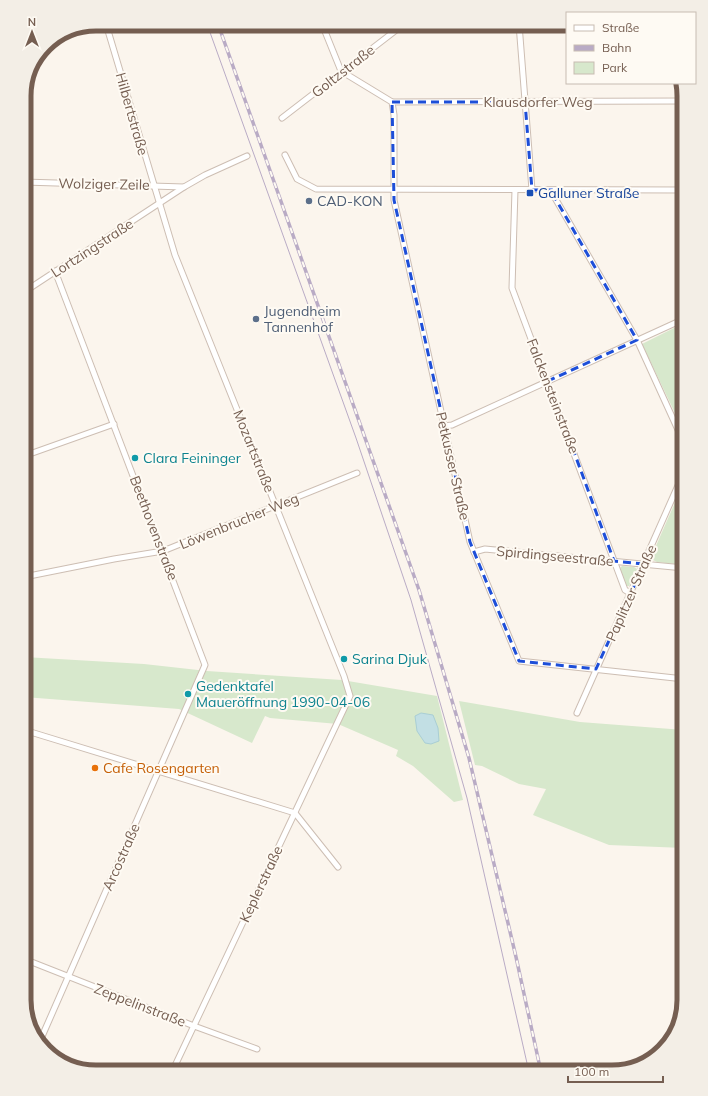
<svg xmlns="http://www.w3.org/2000/svg" width="708" height="1096" viewBox="0 0 708 1096" font-family="Mulish,sans-serif">
	<rect width="100%" height="100%" fill="#fbf5ed"/>
	<!-- green -->
	<g fill="#d7e8cc">
		<polygon points="684,323 684,432 642,344"/>
		<polygon points="684,482 684,565 657,562 653,560 652,555"/>
		<polygon points="622,566 634,567 637,569 629,586 626,586 620,568"/>
		<polygon points="24,657 144,664 207,671 342,680 437,696 463,800 454,802 413,766 396,756 398,750 338,724 270,718 265,716 252,743 179,709 24,697"/>
		<polygon points="459,701 580,722 684,730 684,848 609,845 533,815 546,789 519,784 482,766 475,765"/>
	</g>
	<!-- water -->
	<polygon fill="#c2dfe4" stroke="#a9ced4" points="421,713 433,715 438,728 439,741 431,744 425,743 417,731 415,716"/>
	<g fill="none" stroke-linecap="round" stroke-linejoin="round">
		<!-- street casing -->
		<g stroke="#cdbeb3" stroke-width="7">
			<g id="street">
				<polyline points="106,24 175,255 344,676 350,696 172,1072"/>
				<polyline points="322,24 341,71"/>
				<polyline points="519,24 532,190"/>
				<polyline points="341,71 392,102 394,115 394,200 470,542 519,661 684,679"/>
				<polyline points="392,102 684,101"/>
				<polyline points="282,118 404,24"/>
				<polyline points="285,155 297,179 316,189 684,190"/>
				<polyline points="24,182 184,187"/>
				<polyline points="515,190 512,288 625,590 630,593"/>
				<polyline points="555,190 555,198 637,340 684,443"/>
				<polyline points="24,292 184,187 205,175 247,156"/>
				<polyline points="444,426 452,425 684,319"/>
				<polyline points="24,456 114,424"/>
				<polyline points="474,552 485,549 684,568"/>
				<polyline points="24,577 114,559 163,551 357,473"/>
				<polyline points="577,713 684,472"/>
				<polyline points="24,730 295,813 338,867"/>
				<polyline points="24,744 30,732"/>
				<polyline points="24,959 194,1026 257,1049"/>
				<polyline points="40,1041 205,665 55,271"/>
			</g>
		</g>
		<!-- street -->
		<use href="#street" stroke="#fff" stroke-width="5"/>
		<!-- tram -->
		<polyline stroke="#b9abc5" stroke-width="1" points="207,24 356,438 411,600 467,798 529,1072"/>
		<!-- rail casing -->
		<g stroke="#b9abc5" stroke-width="3.5">
			<polyline id="rail" points="218,24 419,590 469,758 516,957 541,1072"/>
		</g>
		<!-- rail -->
		<use href="#rail" stroke="#fefaf3" stroke-width="2" stroke-dasharray="6" stroke-linecap="butt"/>
	</g>
	<!-- marked area -->
	<path fill="none" stroke="#1d4ed8" stroke-width="3" stroke-dasharray="8 5" stroke-linejoin="round" d="M392,102H525L532,190H555V198L637,340L548,381L614,561L644,564L596,669L519,661L470,542L394,200Z"/>
	<!-- markers -->
	<rect fill="#1a4fb4" stroke="#fefaf3" stroke-width="1.5" x="526" y="189" width="8" height="8" rx="2"/>
	<g fill="#5c6f8a" stroke="#fefaf3" stroke-width="1.5">
		<circle cx="309" cy="201" r="4"/>
		<circle cx="256" cy="319" r="4"/>
	</g>
	<g fill="#0f9aa8" stroke="#fefaf3" stroke-width="1.5">
		<circle cx="135" cy="458" r="4"/>
		<circle cx="344" cy="659" r="4"/>
		<circle cx="188" cy="694" r="4"/>
	</g>
	<circle fill="#e8710a" stroke="#fefaf3" stroke-width="1.5" cx="95" cy="768" r="4"/>
	<g text-anchor="middle" dominant-baseline="central" stroke-width="4" stroke-linejoin="round" paint-order="stroke">
		<!-- street labels -->
		<g font-size="14" fill="#755e51" stroke="#fefaf3">
			<text transform="translate(343 71) rotate(-38)">Goltzstraße</text>
			<text x="538" y="102">Klausdorfer Weg</text>
			<text transform="translate(132 114) rotate(74)">Hilbertstraße</text>
			<text transform="translate(104 184) rotate(1)">Wolziger Zeile</text>
			<text transform="translate(92 248) rotate(-33)">Lortzingstraße</text>
			<text transform="translate(553 396) rotate(69)">Falckensteinstraße</text>
			<text transform="translate(254 451) rotate(68)">Mozartstraße</text>
			<text transform="translate(453 466) rotate(77)">Petkusser Straße</text>
			<text transform="translate(239 521) rotate(-22)">Löwenbrucher Weg</text>
			<text transform="translate(154 528) rotate(69)">Beethovenstraße</text>
			<text transform="translate(555 556) rotate(5)">Spirdingseestraße</text>
			<text transform="translate(631 593) rotate(-66)">Paplitzer Straße</text>
			<text transform="translate(121 857) rotate(-66)">Arcostraße</text>
			<text transform="translate(261 884) rotate(-65)">Keplerstraße</text>
			<text transform="translate(140 1005) rotate(21)">Zeppelinstraße</text>
		</g>
		<!-- transit labels -->
		<g font-size="14" fill="#164399" stroke="#fefaf3" text-anchor="start">
			<text x="538" y="193">Galluner Straße</text>
		</g>
		<!-- service labels -->
		<g font-size="14" fill="#4e5e75" stroke="#fefaf3" text-anchor="start">
			<text x="317" y="201">CAD-KON</text>
			<text x="264" y="311">Jugendheim<tspan x="264" dy="16">Tannenhof</tspan></text>
		</g>
		<!-- culture labels -->
		<g font-size="14" fill="#0d838f" stroke="#fefaf3" text-anchor="start">
			<text x="143" y="458">Clara Feininger</text>
			<text x="352" y="659">Sarina Djuk</text>
			<text x="196" y="686">Gedenktafel<tspan x="196" dy="16">Maueröffnung 1990-04-06</tspan></text>
		</g>
		<!-- food labels -->
		<g font-size="14" fill="#c56008" stroke="#fefaf3" text-anchor="start">
			<text x="103" y="768">Cafe Rosengarten</text>
		</g>
	</g>
	<!-- crop -->
	<path d="M0 0H708V1096H0ZM96 31H612A65 65 0 0 1 677 96V1000A65 65 0 0 1 612 1065H96A65 65 0 0 1 31 1000V96A65 65 0 0 1 96 31Z" fill="#f3eee6" fill-rule="evenodd"/>
	<path fill="none" stroke="#755e51" stroke-width="5" d="M96 31H612A65 65 0 0 1 677 96V1000A65 65 0 0 1 612 1065H96A65 65 0 0 1 31 1000V96A65 65 0 0 1 96 31Z"/>
	<!-- legend -->
	<rect x="566" y="12" width="130" height="72" fill="#fefaf3" stroke="#c7bcb2"/>
	<rect x="574" y="25" width="20" height="6" fill="#ffffff" stroke="#c7bcb2"/>
	<text x="602" y="32" font-size="12" fill="#755e51">Straße</text>
	<rect x="574" y="45" width="20" height="6" fill="#b9abc5" stroke="#c7bcb2"/>
	<text x="602" y="52" font-size="12" fill="#755e51">Bahn</text>
	<rect x="574" y="62" width="20" height="12" fill="#d7e8cc" stroke="#c7bcb2"/>
	<text x="602" y="72" font-size="12" fill="#755e51">Park</text>
	<!-- north arrow -->
	<g transform="translate(32 32)" stroke="#fefaf3" stroke-width="3" paint-order="stroke">
	<path d="M0-3L7 15L0 10L-7 15Z" fill="#755e51"/>
	<text y="-6" font-size="11" font-weight="bold" text-anchor="middle" fill="#755e51">N</text>
	</g>
	<!-- scale -->
	<path d="M568 1076v6h95v-6" fill="none" stroke="#755e51" stroke-width="2"/>
	<text x="574" y="1076" font-size="12" fill="#755e51" stroke="#fefaf3" stroke-width="3" paint-order="stroke">100 m</text>
</svg>
